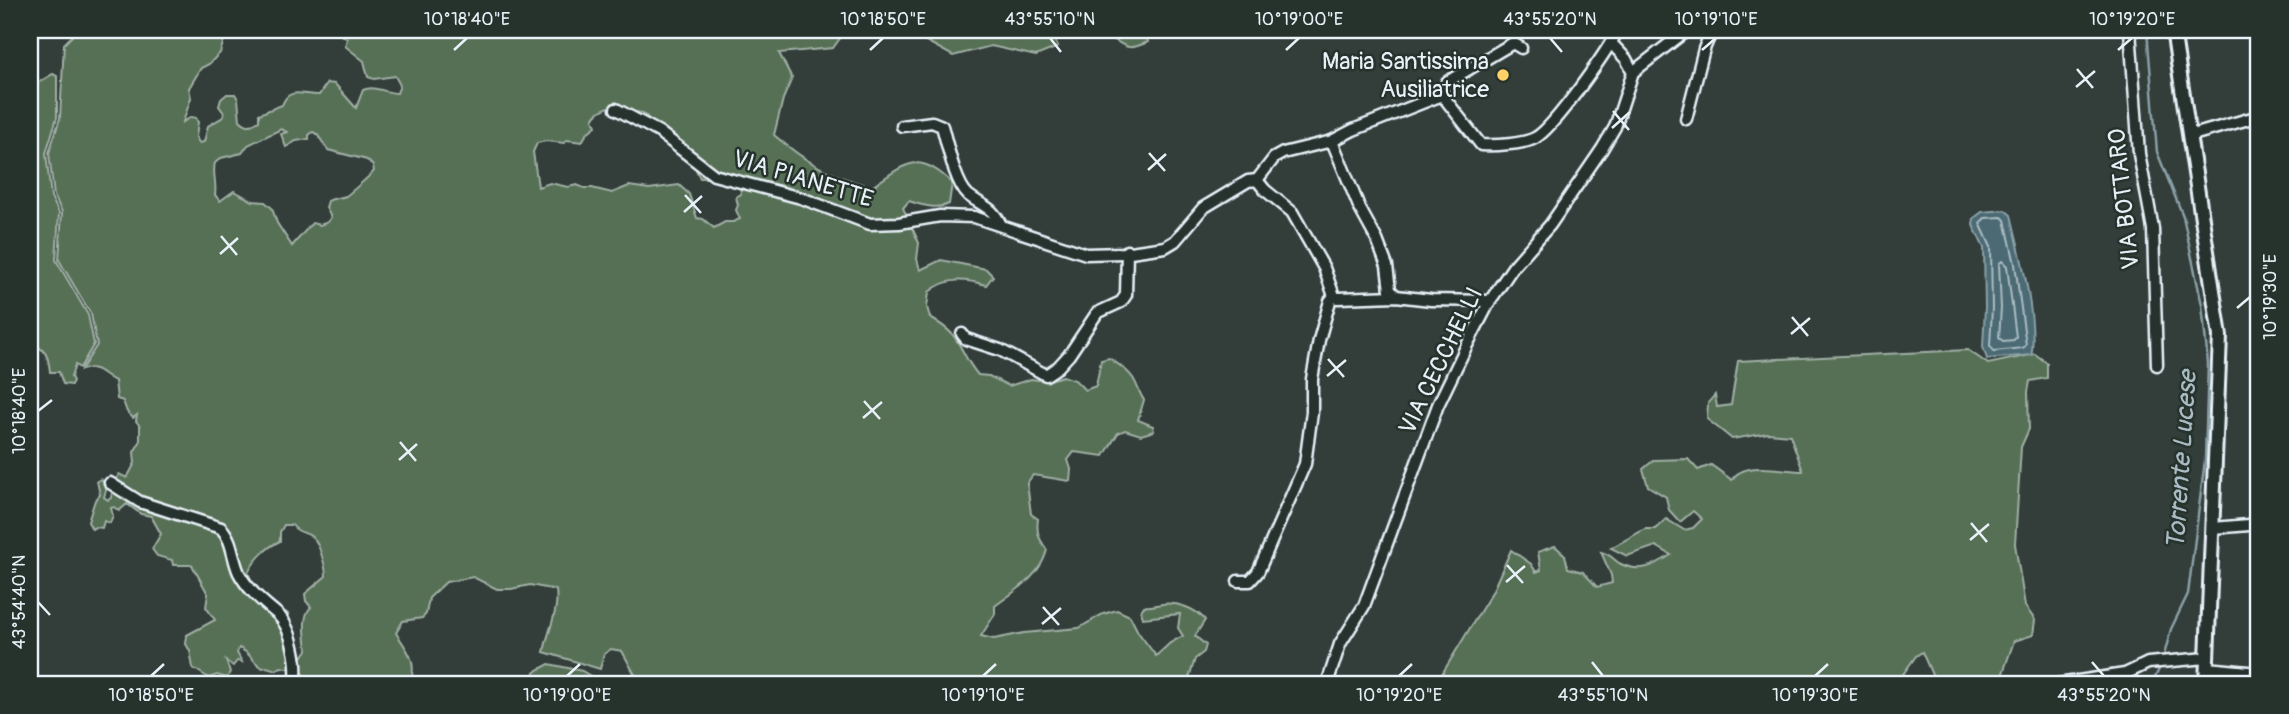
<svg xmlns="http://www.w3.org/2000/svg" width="2289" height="714" viewBox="0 0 2289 714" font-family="Pangolin,sans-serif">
	<rect width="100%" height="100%" fill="#333d3a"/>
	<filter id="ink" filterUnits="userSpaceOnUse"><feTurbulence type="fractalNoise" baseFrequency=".0143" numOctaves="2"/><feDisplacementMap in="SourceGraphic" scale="14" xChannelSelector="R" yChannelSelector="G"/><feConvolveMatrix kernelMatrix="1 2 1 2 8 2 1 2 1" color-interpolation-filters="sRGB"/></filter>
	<g filter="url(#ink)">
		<!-- green -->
		<g fill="#576f54" stroke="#a0b0a6" stroke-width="2" fill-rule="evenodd">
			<path d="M74,30H222L224,40L220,53L209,64L201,68L189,88L191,98L183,122L191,117L196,118L198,122L196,137L199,143L204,142L208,126L223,117L224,113L219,106L221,99L227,94H235L238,99L240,120C247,127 251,126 259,121V114L282,105C289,86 304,96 319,95L327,83L335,84L356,108L363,90C375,85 385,93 397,93L400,85L395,76L374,79L368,77L364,61L345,46L347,39L335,30H846L833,48L779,53L792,78L783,99L774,135C808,164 829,175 872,187C906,163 919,150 952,183L949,204C937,210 921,205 909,201L903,208L919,243L917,259L920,270L941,260L986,269L993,276L986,285C965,279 947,277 929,292L927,307L930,318C964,336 956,348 978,375L989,376L1009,386L1031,379L1046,381L1063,376L1075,380L1085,390L1096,386L1101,360L1109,358C1118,364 1127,369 1133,378C1138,386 1139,393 1144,400L1138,420L1153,426L1154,431L1141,435L1125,430L1118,433L1104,456L1074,452L1068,460L1071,469L1070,481L1033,475L1027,483L1031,514L1038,519C1036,533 1039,539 1047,550C1040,577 1016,590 995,606V614L981,636L994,639L1024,633L1079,628L1103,614L1117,610L1130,616L1138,632L1156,656L1170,643L1183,636L1178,628L1180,614L1143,618L1141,611L1144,606C1152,607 1154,605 1162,604C1177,602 1195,608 1205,620L1195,636L1206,645L1204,652L1195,659L1187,684H640L622,651L611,649L604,654L600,669L544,652C548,629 559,613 556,590L530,585L511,589H497L473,577L446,582L429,598L426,614L422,618L403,621L396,633C408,651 418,662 410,684H297C301,665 294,625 278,612C264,600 249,589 241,572C233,557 234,539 222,527L141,501L114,484L119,474L127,478L135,463L134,452L140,442V426L136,421L137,415L133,418L127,412L123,401L117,399L115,381C101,374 98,364 81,370L97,345L91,314L59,260L62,212L54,196L49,153L60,118L64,44L72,36ZM611,106L627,111L643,113C655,127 673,135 685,149C692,156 695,169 700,178H739L741,194L736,197L738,205L736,210L740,219L733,222H725L714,228L703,219L697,218L689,194L679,185L649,189L629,186L612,193L592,188H584L577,185L568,187L550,183L538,187L533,152L537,143L546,141L564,143L567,140L582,142L587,133L596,126L593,119C597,111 604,109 611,106ZM281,129L287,132L281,134L286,147L296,141L309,139V135L313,132L317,134L328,150L367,160L373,166L374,171C372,174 349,194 346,196C341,198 333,198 328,201L326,208L331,217L328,222L320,225L312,223L292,246L277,223L272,208L265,202L253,201L234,191L220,201L215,195C217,183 212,173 215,163L221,158L242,153L248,145ZM284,525H292C298,534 305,531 312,537C319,541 326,568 326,576L305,594L306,601L311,607C301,617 306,636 307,650L302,657L288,614C283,609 278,610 273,606C261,597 254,586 248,573C254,560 267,547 280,541V532Z"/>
			<polygon points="906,30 1050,30 1058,47 1036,56 991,46 953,56"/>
			<path d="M1097,30H1145L1148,42C1125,52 1126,46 1108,36L1101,40Z"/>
			<path d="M53,74L57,76V117L46,153L51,197L59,213L56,260L88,315L94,344L80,368L75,365L71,377L73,381L71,385L63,384L59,372H50C48,352 45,351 30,341V79L39,82Z"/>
			<path d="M1968,350L1988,364L2035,354L2047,363V378L2030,381L2028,392L2029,429L2021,447L2015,544L2025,606L2035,620L2033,635L2014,641L2003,673V684H1936L1922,652L1916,656L1896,684H1439L1437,682L1492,592L1511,550L1531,564L1536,572L1541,570L1538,552L1555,546L1565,555L1568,568L1583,572L1597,587L1612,583L1611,575L1601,552C1610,554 1612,558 1619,563C1639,574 1654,566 1671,555L1656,546L1627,556L1611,548L1645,529H1655L1666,519L1684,530L1693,528L1702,519L1693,511L1680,522L1669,510L1666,497L1648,486L1643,469L1654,460L1688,459L1698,470L1711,465L1732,480C1743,460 1783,471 1803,471L1790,435L1768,433L1732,439L1707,419L1708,403L1715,395L1717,407L1731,405L1738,361Z"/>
			<path d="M101,479L107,487L104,497L108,500L111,498L113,488L139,504L220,530C231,542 231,560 238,574C247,591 260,602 275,613C291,626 297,665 293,684H288L293,669L281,667L276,670L267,667L263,668C253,663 250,652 239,648L237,653L242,662L237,661L233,666L226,661L230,672L227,678L217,675L209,678L193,668L190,651L186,644L187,635L215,620L206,607L208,594L192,565H173L172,560L157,556L152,549L161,534L151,516L141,514L127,504L119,511L114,507L111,508L113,516L110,523L104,521L102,528L95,527L92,529L88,522L95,500L100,495L97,481Z"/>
			<polygon points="549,664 582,671 592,677 608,678 620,684 523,684 538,670"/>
		</g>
		<!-- water -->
		<path fill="#4c6b73" stroke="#8aa1a8" stroke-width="2" d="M2005,210L2011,215C2020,253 2036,313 2032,351L2031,355L1987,359L1983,347L1985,307L1984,248L1973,225L1974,218L1982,212Z"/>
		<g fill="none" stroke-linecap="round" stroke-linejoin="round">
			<!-- shore -->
			<g stroke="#aabbc3" stroke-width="2">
				<polygon points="2002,217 2005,220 2015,264 2026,345 2023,348 1994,351 1990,346 1992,308 1991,247 1980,223 1985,218"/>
				<polygon points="2002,261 2007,266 2016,337 2014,340 2003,341 1999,338 2001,308 1999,264"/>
			</g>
			<!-- stream -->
			<g stroke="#8aa1a8" stroke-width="2.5">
				<polyline points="2147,30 2157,152 2183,216 2202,305 2208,363 2205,460 2188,594 2171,629 2163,659"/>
				<polyline points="2152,684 2161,665"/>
			</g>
			<!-- minor casing -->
			<g stroke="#e8f1f8" stroke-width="15">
				<g id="minor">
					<polyline points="2130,30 2139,154 2153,229 2157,365"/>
					<polyline points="1633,72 1687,30"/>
					<polyline points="1442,95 1447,82 1513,43 1521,48"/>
					<polyline points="616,109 659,132 714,175 801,198 870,224 899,223 940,216 974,217 1086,254 1123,253 1165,247 1175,241 1203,208 1248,181 1257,180 1265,190 1292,212 1324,268 1334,296 1338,298 1396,296 1431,300 1490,301"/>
					<polyline points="1686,119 1704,49 1712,30"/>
					<path d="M902,126L932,122L942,126C947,143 955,183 968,195C983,207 991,205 1001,225"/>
					<polyline points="2189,136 2259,116"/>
					<polyline points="1332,141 1360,209 1377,240 1387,266 1390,290 1396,296"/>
					<path d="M1257,180L1274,158L1283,153L1332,141L1353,130L1442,95L1481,145C1495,146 1524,144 1535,138C1554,128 1607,51 1618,30"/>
					<polyline points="962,334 966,339 1000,350 1046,375 1058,367 1069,355 1097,313 1121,302 1126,295 1127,251"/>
					<path d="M110,483L140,502L221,528C233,540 232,558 239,573C248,590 262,601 276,613C292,626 299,665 295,684"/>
					<polyline points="2213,528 2249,525 2259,521"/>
					<polyline points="1238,581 1250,581 1258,572 1305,464 1312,412 1312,379 1319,340 1330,301 1334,296"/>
					<polyline points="2207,668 2259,673"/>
					<polyline points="1327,684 1340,644 1364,606 1438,405 1466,347 1490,301 1513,267 1550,225 1602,149 1615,127 1633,72 1626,59 1611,43"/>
					<polyline points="2042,684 2043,684"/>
					<polyline points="2058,684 2125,674 2148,663 2207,658"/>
				</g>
			</g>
			<!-- major casing -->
			<g stroke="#e8f1f8" stroke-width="18">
				<polyline id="major" points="2173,30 2220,336 2206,684"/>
			</g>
			<!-- minor -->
			<use href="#minor" stroke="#26332d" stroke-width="10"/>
			<!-- major -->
			<use href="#major" stroke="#26332d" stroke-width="12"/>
		</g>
	</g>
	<!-- ticks -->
	<path fill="none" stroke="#e8f1f8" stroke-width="2.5" d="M1050,38L1061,52M1550,38L1562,52M454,50L467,38M870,50L883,38M1286,50L1299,38M1702,50L1716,38M2118,50L2132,38M2077,69L2093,88M2076,87L2095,71M1613,111L1629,130M1612,128L1630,112M1149,153L1165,171M1148,170L1166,154M685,195L701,213M684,212L702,196M221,236L237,255M220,254L238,238M2237,308L2250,297M1792,317L1808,336M1791,334L1810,318M1328,359L1344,377M1327,376L1346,360M864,401L880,419M38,411L52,400M863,418L882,402M400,442L416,461M399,460L417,444M1971,523L1987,542M1970,540L1989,524M1507,565L1523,583M1506,582L1525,566M38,602L50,615M1043,607L1059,625M1042,624L1061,608M1592,662L1603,676M2092,662L2104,676M151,676L164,664M567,676L580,664M983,676L996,664M1399,676L1412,664M1815,676L1828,664"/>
	<!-- markers -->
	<circle fill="#ffd166" stroke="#26332d" stroke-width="2.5" cx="1503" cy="75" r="7"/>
	<g text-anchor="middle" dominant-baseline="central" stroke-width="5" stroke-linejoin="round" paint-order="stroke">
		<!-- poi labels -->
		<g font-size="24" fill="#e8f1f8" stroke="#26332d" text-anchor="end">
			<text x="1489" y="61">Maria Santissima<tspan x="1489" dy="28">Ausiliatrice</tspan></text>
		</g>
		<!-- street labels -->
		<g font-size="24" fill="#e8f1f8" stroke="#26332d">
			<text transform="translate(803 179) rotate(17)">VIA PIANETTE</text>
			<text transform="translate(2124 199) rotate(-96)">VIA BOTTARO</text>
			<text transform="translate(1441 361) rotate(-64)">VIA CECCHELLI</text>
		</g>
		<!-- water labels -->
		<g font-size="26" font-style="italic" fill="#aabbc3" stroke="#26332d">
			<text transform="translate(2182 460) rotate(-86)">Torrente Lucese</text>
		</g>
	</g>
	<!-- margin -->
	<rect width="2289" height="714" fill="none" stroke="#26332d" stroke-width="77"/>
	<rect x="38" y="38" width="2212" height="638" fill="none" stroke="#e8f1f8" stroke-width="2.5"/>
	<g font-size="18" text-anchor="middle" fill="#e8f1f8">
		<text x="467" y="25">10°18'40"E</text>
		<text x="883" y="25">10°18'50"E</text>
		<text x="1050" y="25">43°55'10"N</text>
		<text x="1299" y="25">10°19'00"E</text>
		<text x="1550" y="25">43°55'20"N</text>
		<text x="1716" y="25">10°19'10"E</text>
		<text x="2132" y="25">10°19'20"E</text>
		<text transform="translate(2270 297) rotate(-90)" y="6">10°19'30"E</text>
		<text transform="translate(19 411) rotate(-90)" y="6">10°18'40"E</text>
		<text transform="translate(19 602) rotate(-90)" y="6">43°54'40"N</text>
		<text x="151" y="701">10°18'50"E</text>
		<text x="567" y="701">10°19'00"E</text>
		<text x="983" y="701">10°19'10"E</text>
		<text x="1399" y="701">10°19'20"E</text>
		<text x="1603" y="701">43°55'10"N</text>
		<text x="1815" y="701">10°19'30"E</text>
		<text x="2104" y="701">43°55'20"N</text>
	</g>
</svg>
